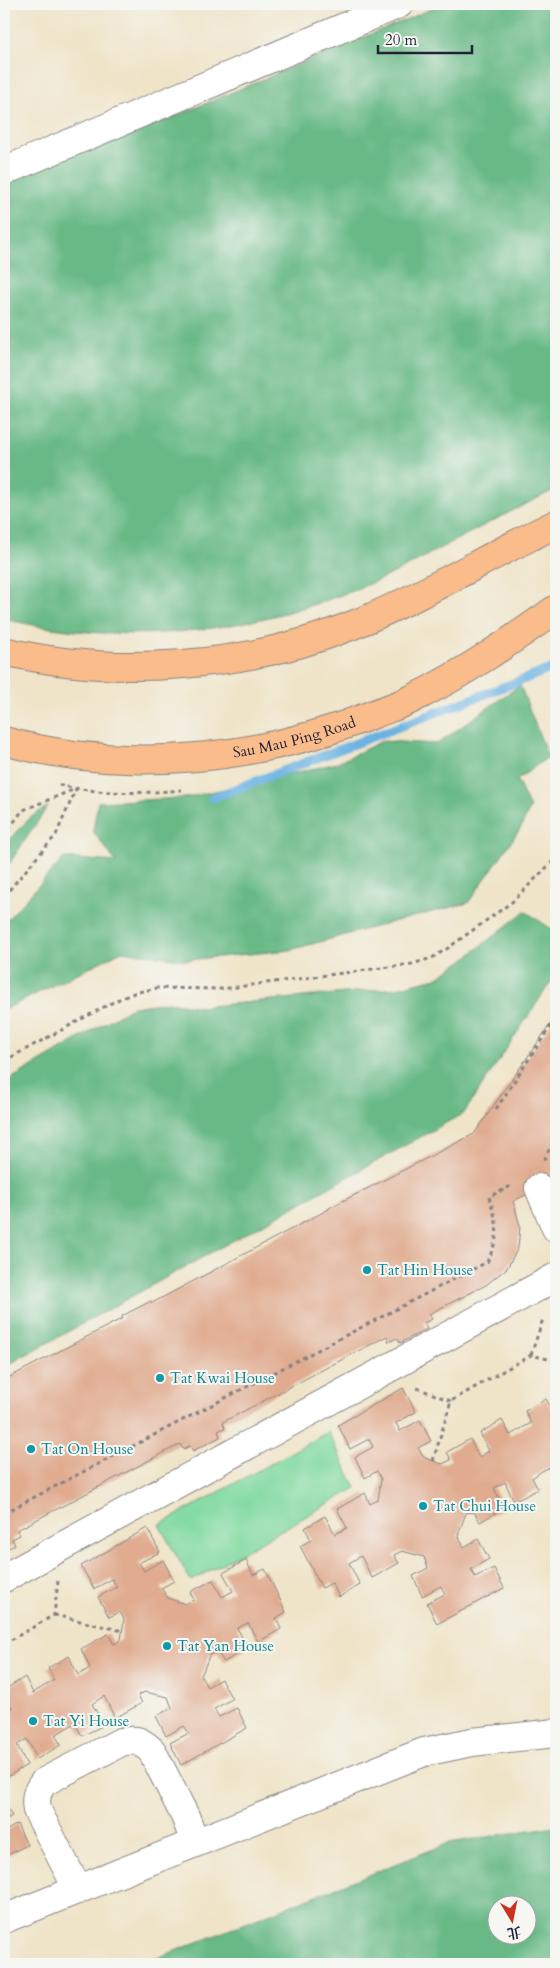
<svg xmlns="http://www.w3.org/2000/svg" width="560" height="1968" viewBox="0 0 560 1968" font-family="Cardo,'Noto Serif TC',serif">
	<rect width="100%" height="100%" fill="#f6f6f2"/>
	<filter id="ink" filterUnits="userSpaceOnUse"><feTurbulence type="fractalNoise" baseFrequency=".02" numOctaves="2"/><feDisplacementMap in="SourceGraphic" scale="10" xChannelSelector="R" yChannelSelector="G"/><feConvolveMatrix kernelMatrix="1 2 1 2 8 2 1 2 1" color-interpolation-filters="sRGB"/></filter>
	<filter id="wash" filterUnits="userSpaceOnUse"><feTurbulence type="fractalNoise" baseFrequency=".0096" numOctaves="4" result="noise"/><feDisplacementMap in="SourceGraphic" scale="20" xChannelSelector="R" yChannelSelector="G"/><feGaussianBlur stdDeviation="1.12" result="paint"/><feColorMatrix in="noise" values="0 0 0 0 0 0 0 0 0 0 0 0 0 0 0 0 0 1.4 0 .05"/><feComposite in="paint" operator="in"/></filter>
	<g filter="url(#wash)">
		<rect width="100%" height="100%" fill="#efe4c8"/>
		<!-- green -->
		<polygon fill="#7fd99f" stroke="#507e6d" points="328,1432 356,1488 191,1581 159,1525"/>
		<!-- forest -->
		<g fill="#67b986" stroke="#446e60" fill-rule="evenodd">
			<path d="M443,4H556V489C515,509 475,530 435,551C417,561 399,571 381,579C260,632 133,649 4,619V162L59,158L142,130Z"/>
			<polygon points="520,685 548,757 517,780 530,808 520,829 468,903 389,923 290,950 186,960 122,951 4,1010 4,923 64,858 116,862 93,831 98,802 185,798 337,763 382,741 437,744"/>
			<polygon points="48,806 9,864 4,870 4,844 30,818"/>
			<polygon points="525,911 556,932 556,974 464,1113 4,1367 4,1083 132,1007 168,1002 200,1007 396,988 436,978 462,961"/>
			<path d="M556,1826V1964H142L449,1843ZM498,1906H528V1936H498Z"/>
		</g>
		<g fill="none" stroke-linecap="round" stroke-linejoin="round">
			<!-- stream -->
			<polyline stroke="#6bb2e2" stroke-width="9" points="212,798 556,667"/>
		</g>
		<g id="blocks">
			<!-- building -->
			<g fill="#e0ab8f">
				<polygon points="556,1016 556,1181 513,1201 520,1226 518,1248 507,1268 486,1285 429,1314 432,1319 424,1323 427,1329 400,1343 397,1338 389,1342 387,1336 223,1422 225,1428 218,1431 220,1437 193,1451 190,1446 183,1449 180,1444 17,1530 20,1535 12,1539 15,1545 4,1550 4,1380 123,1318 122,1316 151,1301 152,1303 329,1209 329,1208 474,1134"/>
				<polygon points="403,1388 416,1412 396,1423 400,1431 420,1420 431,1441 418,1448 425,1458 442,1464 451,1460 447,1452 470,1439 479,1457 489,1451 480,1433 502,1420 510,1435 531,1423 525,1411 546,1399 556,1417 556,1474 552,1466 542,1471 532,1478 538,1489 514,1502 505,1482 494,1488 504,1508 480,1522 474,1512 466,1513 458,1535 464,1547 478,1539 489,1559 471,1569 475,1577 494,1568 504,1588 437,1624 427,1603 445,1594 441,1586 422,1596 413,1576 428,1568 424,1557 402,1551 394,1555 399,1563 372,1578 361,1556 349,1563 360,1585 339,1597 332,1583 322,1588 300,1546 311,1540 305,1528 325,1516 335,1534 347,1528 337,1509 365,1493 370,1504 378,1500 381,1479 377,1471 365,1478 355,1457 373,1447 369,1439 350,1449 338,1425"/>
				<polygon points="147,1528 160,1552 139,1563 144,1571 163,1560 174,1581 161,1588 168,1598 185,1604 194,1600 190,1592 213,1580 222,1597 233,1591 223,1573 246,1560 253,1575 265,1569 286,1612 276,1618 281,1629 258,1642 248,1623 237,1628 248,1648 224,1662 218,1653 210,1654 201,1676 207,1687 221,1679 232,1699 214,1709 219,1717 237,1708 247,1728 181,1765 170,1743 189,1733 184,1726 166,1736 156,1716 172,1708 168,1697 145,1692 138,1695 142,1703 115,1718 104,1696 92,1704 104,1725 82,1736 75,1723 55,1735 61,1745 37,1759 27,1739 17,1745 27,1765 4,1779 4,1713 12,1708 4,1690 25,1677 33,1693 54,1680 48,1668 69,1656 78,1675 90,1668 81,1649 108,1634 114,1644 121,1640 124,1619 120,1612 109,1617 98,1597 117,1587 112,1579 94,1589 81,1566"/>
				<polygon points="4,1801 12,1816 4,1820"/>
				<polygon points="17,1824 27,1845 4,1857 4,1832"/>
			</g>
		</g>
	</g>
	<g filter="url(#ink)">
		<use href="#blocks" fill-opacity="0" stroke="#888382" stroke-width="1"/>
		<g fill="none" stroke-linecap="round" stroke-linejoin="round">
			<!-- minor casing -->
			<g stroke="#888382" stroke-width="30">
				<g id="minor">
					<polyline points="4,171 399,4"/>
					<polyline points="539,1188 556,1228"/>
					<polyline points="4,1578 556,1277"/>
					<path d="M78,1890L37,1810C35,1799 36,1792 44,1782L121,1742C136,1739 140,1740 152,1751L185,1816L195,1842"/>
					<polyline points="4,1919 424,1752 472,1742 556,1733"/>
				</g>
			</g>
			<!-- major casing -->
			<g stroke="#888382" stroke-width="30">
				<g id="major">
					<path id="s1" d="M4,741C125,774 258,761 374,714C387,709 400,705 412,699C463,674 511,641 556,609"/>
				</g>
			</g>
			<!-- highway casing -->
			<g stroke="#888382" stroke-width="30">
				<path id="highway" d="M4,651C114,678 248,668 353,625C423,597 488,556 556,524"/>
			</g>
			<!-- path -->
			<g stroke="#888382" stroke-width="3" stroke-dasharray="4 4" stroke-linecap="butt">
				<path d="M59,785C98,794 141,794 182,790"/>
				<polyline points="4,835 23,810 75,789"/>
				<polyline points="4,896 56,835 76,789"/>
				<polyline points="4,1061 117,1000 134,993 157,988 221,989 412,964 432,958 448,948 512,902 556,858"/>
				<polyline points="496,1109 556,1018"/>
				<polyline points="544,1160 556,1136"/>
				<polyline points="531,1355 543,1319"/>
				<polyline points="417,1388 451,1401"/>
				<polyline points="433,1461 451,1401 531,1355 556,1361"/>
				<path d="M4,1513L487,1262C501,1233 498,1226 489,1197L511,1186"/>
				<polyline points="54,1615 123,1631"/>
				<polyline points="4,1644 54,1615 58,1581"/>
			</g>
			<!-- minor -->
			<use href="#minor" stroke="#fff" stroke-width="28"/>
			<!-- major -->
			<use href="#major" stroke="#f9bc8a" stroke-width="28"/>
			<!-- highway -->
			<use href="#highway" stroke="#f9bc8a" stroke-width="28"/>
		</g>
	</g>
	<!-- markers -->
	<g fill="#0f9aa8" stroke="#f6f6f2" stroke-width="2">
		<circle cx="367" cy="1270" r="5"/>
		<circle cx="160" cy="1378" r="5"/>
		<circle cx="31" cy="1449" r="5"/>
		<circle cx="423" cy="1506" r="5"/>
		<circle cx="167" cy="1646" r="5"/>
		<circle cx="33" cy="1721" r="5"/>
	</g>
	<g text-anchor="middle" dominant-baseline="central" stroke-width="4" stroke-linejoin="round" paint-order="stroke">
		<!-- street labels -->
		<g font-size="15" fill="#22223b" stroke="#f6f6f2">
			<text stroke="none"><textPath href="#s1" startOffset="294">Sau Mau Ping Road</textPath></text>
		</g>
		<!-- culture labels -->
		<g font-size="15" fill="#0d838f" stroke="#f6f6f2" text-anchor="start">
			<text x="377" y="1270">Tat Hin House</text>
			<text x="170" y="1378">Tat Kwai House</text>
			<text x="41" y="1449">Tat On House</text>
			<text x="433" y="1506">Tat Chui House</text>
			<text x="177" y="1646">Tat Yan House</text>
			<text x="43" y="1721">Tat Yi House</text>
		</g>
	</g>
	<!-- margin -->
	<rect width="560" height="1968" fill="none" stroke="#f6f6f2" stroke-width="20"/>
	<!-- north arrow -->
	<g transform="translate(512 1920) rotate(170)"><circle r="24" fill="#f6f6f2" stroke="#a1a1a9"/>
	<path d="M0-4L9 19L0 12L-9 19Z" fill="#c8321e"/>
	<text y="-8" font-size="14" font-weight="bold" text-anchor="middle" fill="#22223b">北</text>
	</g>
	<!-- scale -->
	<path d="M378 45v8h94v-8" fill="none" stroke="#22223b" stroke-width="2.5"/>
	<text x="385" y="45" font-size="15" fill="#22223b" stroke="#f6f6f2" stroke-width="4" paint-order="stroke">20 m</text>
</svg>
